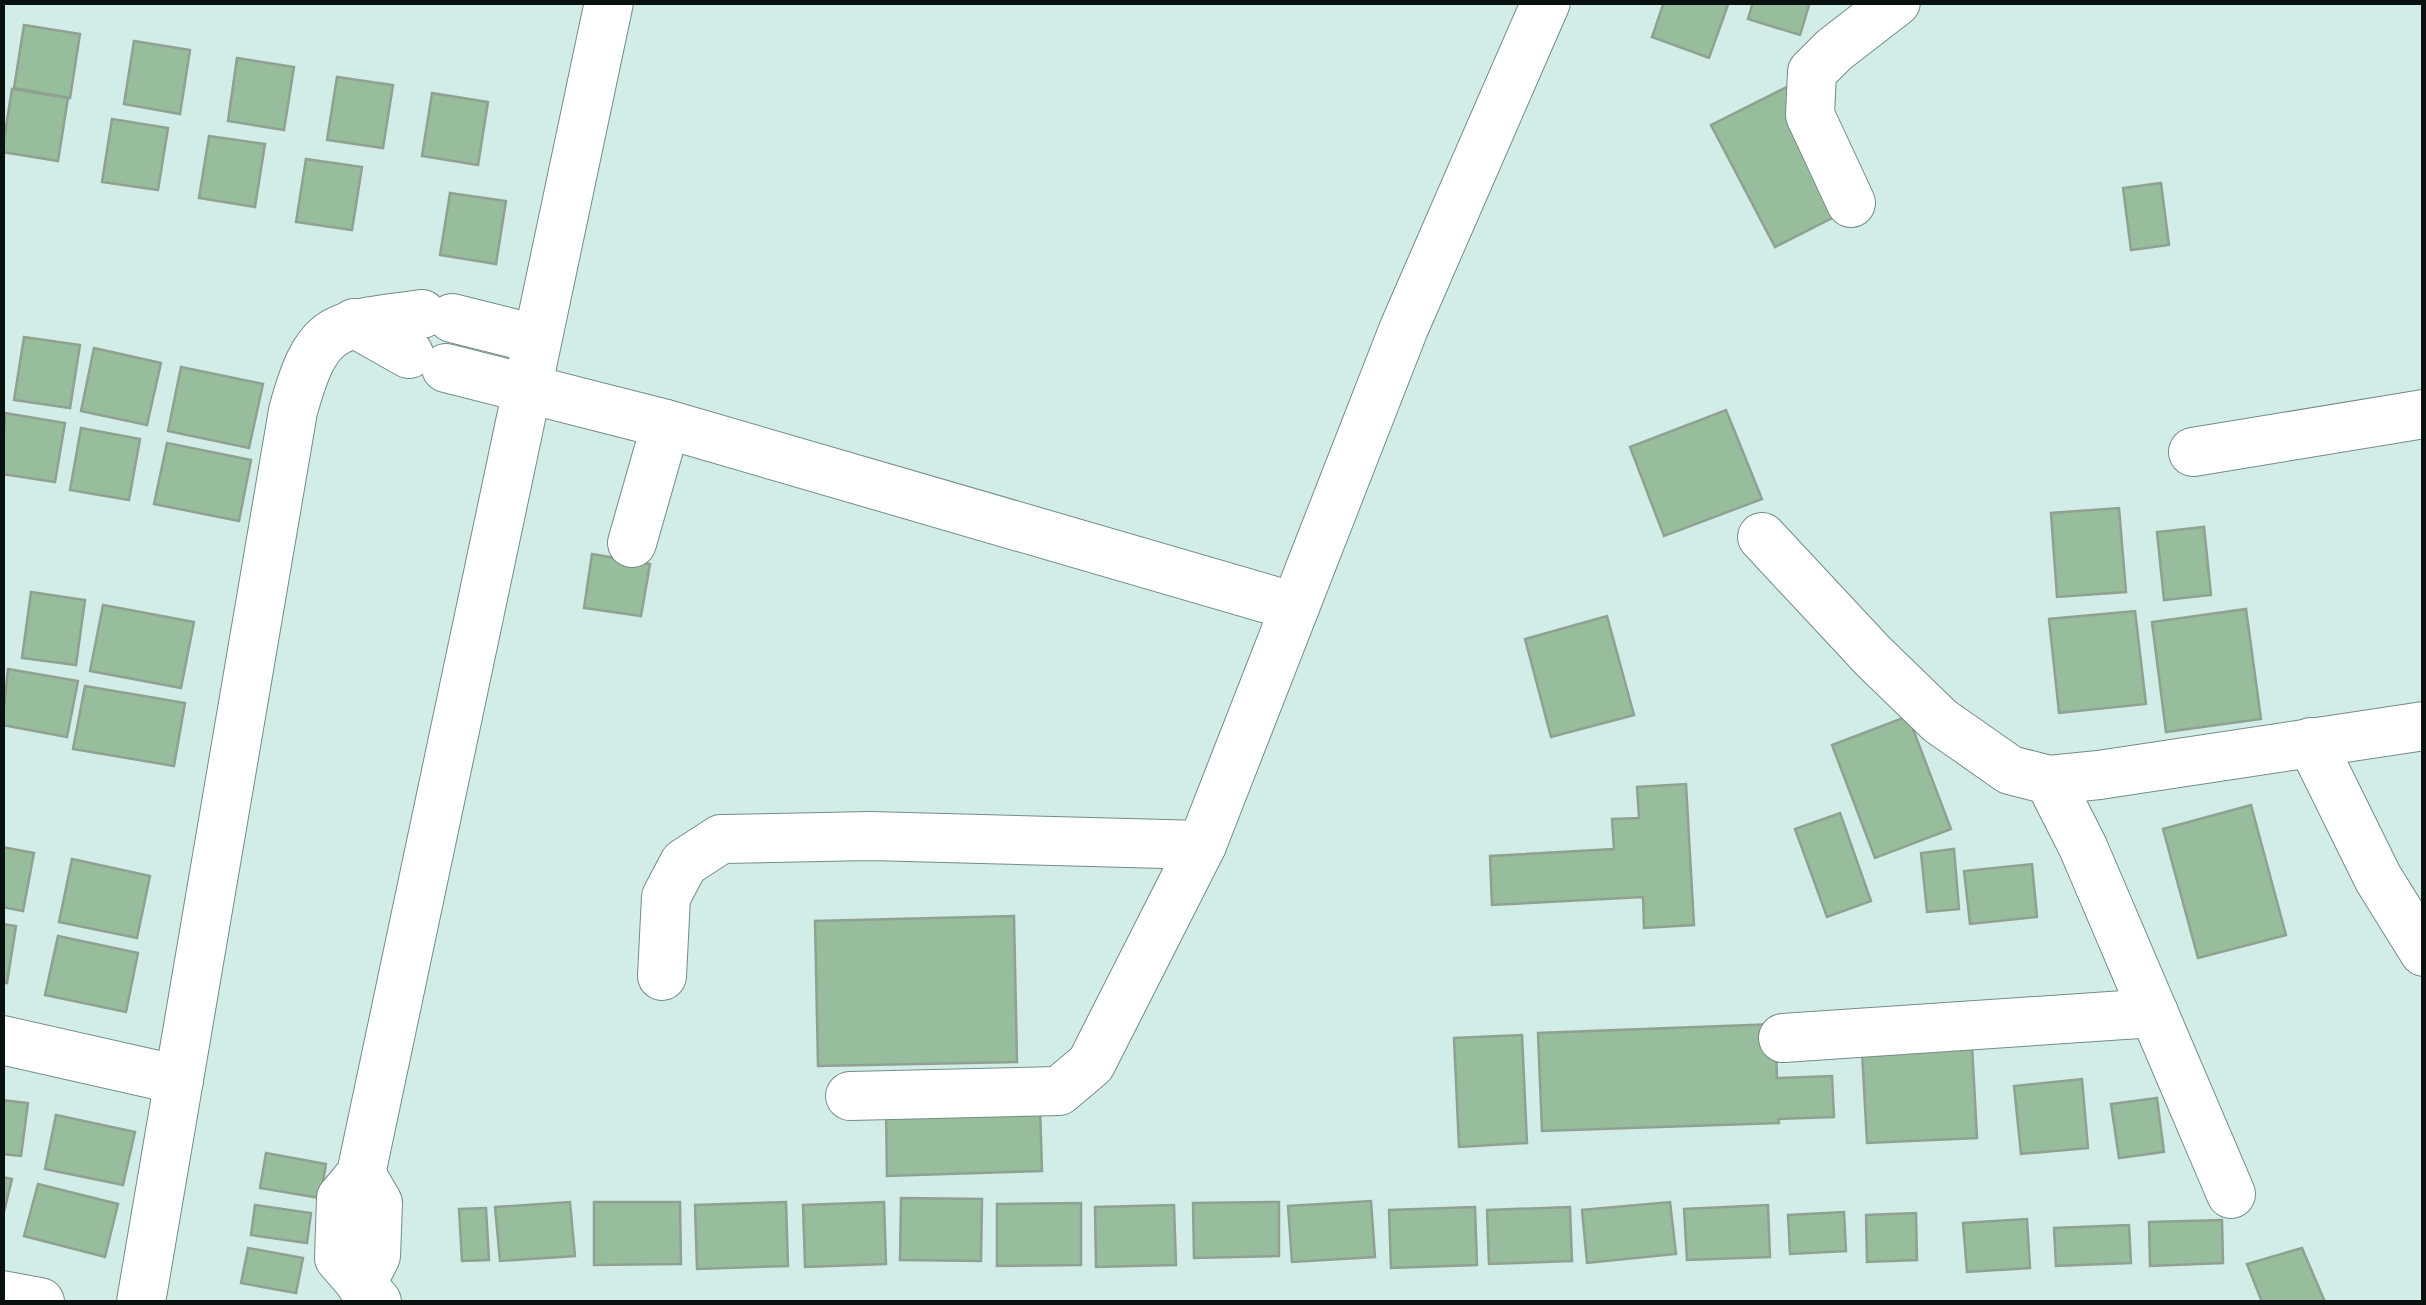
<svg xmlns="http://www.w3.org/2000/svg" width="2426" height="1305" viewBox="0 0 2426 1305" font-family="'Open Sans',sans-serif">
	<rect width="100%" height="100%" fill="#d2ede7"/>
	<!-- building -->
	<g fill="#97bd9c" stroke="#90a192" stroke-width="2.5">
		<polygon points="1664,2 1729,2 1709,58 1652,37"/>
		<polygon points="1753,2 1810,2 1800,35 1748,19"/>
		<polygon points="24,25 80,34 70,98 14,88"/>
		<polygon points="134,41 190,50 180,114 124,104"/>
		<polygon points="237,58 294,67 284,130 228,121"/>
		<polygon points="337,77 393,85 383,148 327,140"/>
		<polygon points="1789,86 1852,208 1775,247 1711,125"/>
		<polygon points="12,89 68,98 58,161 2,152"/>
		<polygon points="432,93 488,102 478,165 422,156"/>
		<polygon points="112,119 168,128 158,190 102,182"/>
		<polygon points="209,136 265,144 255,207 199,198"/>
		<polygon points="306,159 362,167 352,230 296,222"/>
		<polygon points="2161,183 2169,245 2131,250 2123,188"/>
		<polygon points="450,193 506,201 496,264 440,255"/>
		<polygon points="24,337 80,345 70,408 14,400"/>
		<polygon points="94,348 161,363 147,425 81,411"/>
		<polygon points="181,367 263,384 249,448 168,431"/>
		<polygon points="1726,410 1762,499 1664,536 1630,447"/>
		<polygon points="5,413 65,423 55,482 2,474"/>
		<polygon points="81,428 140,439 129,500 70,490"/>
		<polygon points="167,443 251,460 239,521 154,504"/>
		<polygon points="2119,508 2126,592 2057,597 2051,513"/>
		<polygon points="2204,527 2211,595 2164,600 2157,532"/>
		<polygon points="592,554 650,564 641,616 584,608"/>
		<polygon points="31,592 85,600 76,665 22,658"/>
		<polygon points="103,605 194,622 181,688 90,671"/>
		<polygon points="2246,609 2261,719 2166,732 2152,622"/>
		<polygon points="2135,611 2146,704 2059,713 2049,619"/>
		<polygon points="1607,616 1634,715 1551,737 1525,639"/>
		<polygon points="8,669 78,681 67,737 2,725"/>
		<polygon points="85,686 185,703 174,766 73,749"/>
		<polygon points="1908,716 1951,829 1875,858 1832,745"/>
		<polygon points="1686,784 1694,925 1644,928 1643,897 1492,905 1490,856 1614,849 1612,819 1639,818 1637,787"/>
		<polygon points="2251,805 2286,935 2198,958 2163,829"/>
		<polygon points="1840,813 1871,901 1827,917 1795,829"/>
		<polygon points="2,847 34,853 23,911 2,907"/>
		<polygon points="1954,849 1959,909 1927,912 1921,853"/>
		<polygon points="72,859 150,876 137,938 59,922"/>
		<polygon points="2032,864 2037,917 1970,924 1964,871"/>
		<polygon points="1014,916 1017,1062 818,1066 815,921"/>
		<polygon points="2,924 16,926 7,983 2,982"/>
		<polygon points="58,936 138,953 126,1012 45,995"/>
		<polygon points="1775,1024 1777,1078 1832,1076 1834,1117 1778,1119 1779,1123 1542,1131 1538,1033"/>
		<polygon points="1522,1035 1527,1143 1459,1147 1454,1038"/>
		<polygon points="1972,1045 1977,1138 1867,1143 1862,1051"/>
		<polygon points="2082,1079 2088,1148 2021,1154 2014,1086"/>
		<polygon points="2157,1098 2164,1152 2119,1158 2111,1104"/>
		<polygon points="2,1100 28,1103 21,1156 2,1154"/>
		<polygon points="1040,1107 1042,1171 887,1176 886,1111"/>
		<polygon points="56,1115 135,1132 123,1185 45,1169"/>
		<polygon points="266,1153 326,1164 320,1198 260,1188"/>
		<polygon points="2,1177 12,1179 2,1220"/>
		<polygon points="38,1184 118,1204 105,1257 24,1236"/>
		<polygon points="901,1198 982,1199 981,1261 900,1260"/>
		<polygon points="1371,1201 1375,1257 1292,1262 1288,1206"/>
		<polygon points="570,1202 575,1256 500,1261 495,1207"/>
		<polygon points="594,1202 680,1202 681,1264 594,1265"/>
		<polygon points="786,1202 788,1266 697,1269 695,1205"/>
		<polygon points="884,1202 886,1264 805,1267 803,1205"/>
		<polygon points="1279,1202 1279,1256 1194,1258 1193,1203"/>
		<polygon points="1670,1202 1676,1254 1587,1263 1582,1210"/>
		<polygon points="1081,1203 1081,1265 997,1266 997,1204"/>
		<polygon points="255,1205 311,1213 307,1243 251,1235"/>
		<polygon points="1174,1205 1176,1265 1096,1267 1095,1207"/>
		<polygon points="1768,1205 1770,1257 1687,1260 1684,1209"/>
		<polygon points="1475,1207 1477,1265 1391,1268 1389,1210"/>
		<polygon points="1570,1207 1572,1261 1489,1264 1487,1210"/>
		<polygon points="486,1208 489,1260 462,1261 459,1209"/>
		<polygon points="1844,1212 1846,1251 1790,1254 1788,1215"/>
		<polygon points="1916,1213 1917,1260 1867,1262 1866,1215"/>
		<polygon points="2027,1219 2030,1268 1967,1272 1963,1223"/>
		<polygon points="2222,1220 2223,1263 2150,1266 2149,1222"/>
		<polygon points="2129,1225 2131,1263 2056,1266 2054,1228"/>
		<polygon points="248,1248 303,1258 296,1293 241,1283"/>
		<polygon points="2302,1248 2325,1302 2262,1302 2247,1264"/>
	</g>
	<g fill="none" stroke-linecap="round" stroke-linejoin="round">
		<!-- minor casing -->
		<g stroke="#748c87" stroke-width="50">
			<g id="minor">
				<polyline points="1851,203 1810,115 1812,72 1834,50 1896,2"/>
				<polyline points="452,318 536,339"/>
				<polyline points="354,323 409,354"/>
				<polyline points="446,368 666,424 1295,607"/>
				<polyline points="2193,452 2424,414"/>
				<polyline points="1762,537 1873,656 1940,721 2010,770 2049,780 2099,775 2424,726"/>
				<polyline points="632,543 666,424"/>
				<polyline points="2311,742 2378,878 2424,952"/>
				<polyline points="2049,780 2083,847 2231,1194"/>
				<polyline points="662,976 666,897 684,863 721,839 870,836 1202,845"/>
				<polyline points="1783,1038 2154,1013"/>
				<polyline points="2,1040 179,1080"/>
				<polyline points="850,1096 1059,1091 1091,1064 1202,845 1404,328 1546,2"/>
				<polyline points="361,1285 376,1256 378,1203 361,1174"/>
				<polyline points="2,1295 40,1302"/>
				<path d="M141,1302L293,411C318,320 334,326 422,314"/>
				<polyline points="377,1302 339,1258 341,1198 361,1174 609,2"/>
			</g>
		</g>
		<!-- minor -->
		<use href="#minor" stroke="#fff" stroke-width="48"/>
	</g>
	<!-- border -->
	<rect width="2426" height="1305" fill="none" stroke="#08110f" stroke-width="10"/>
</svg>
